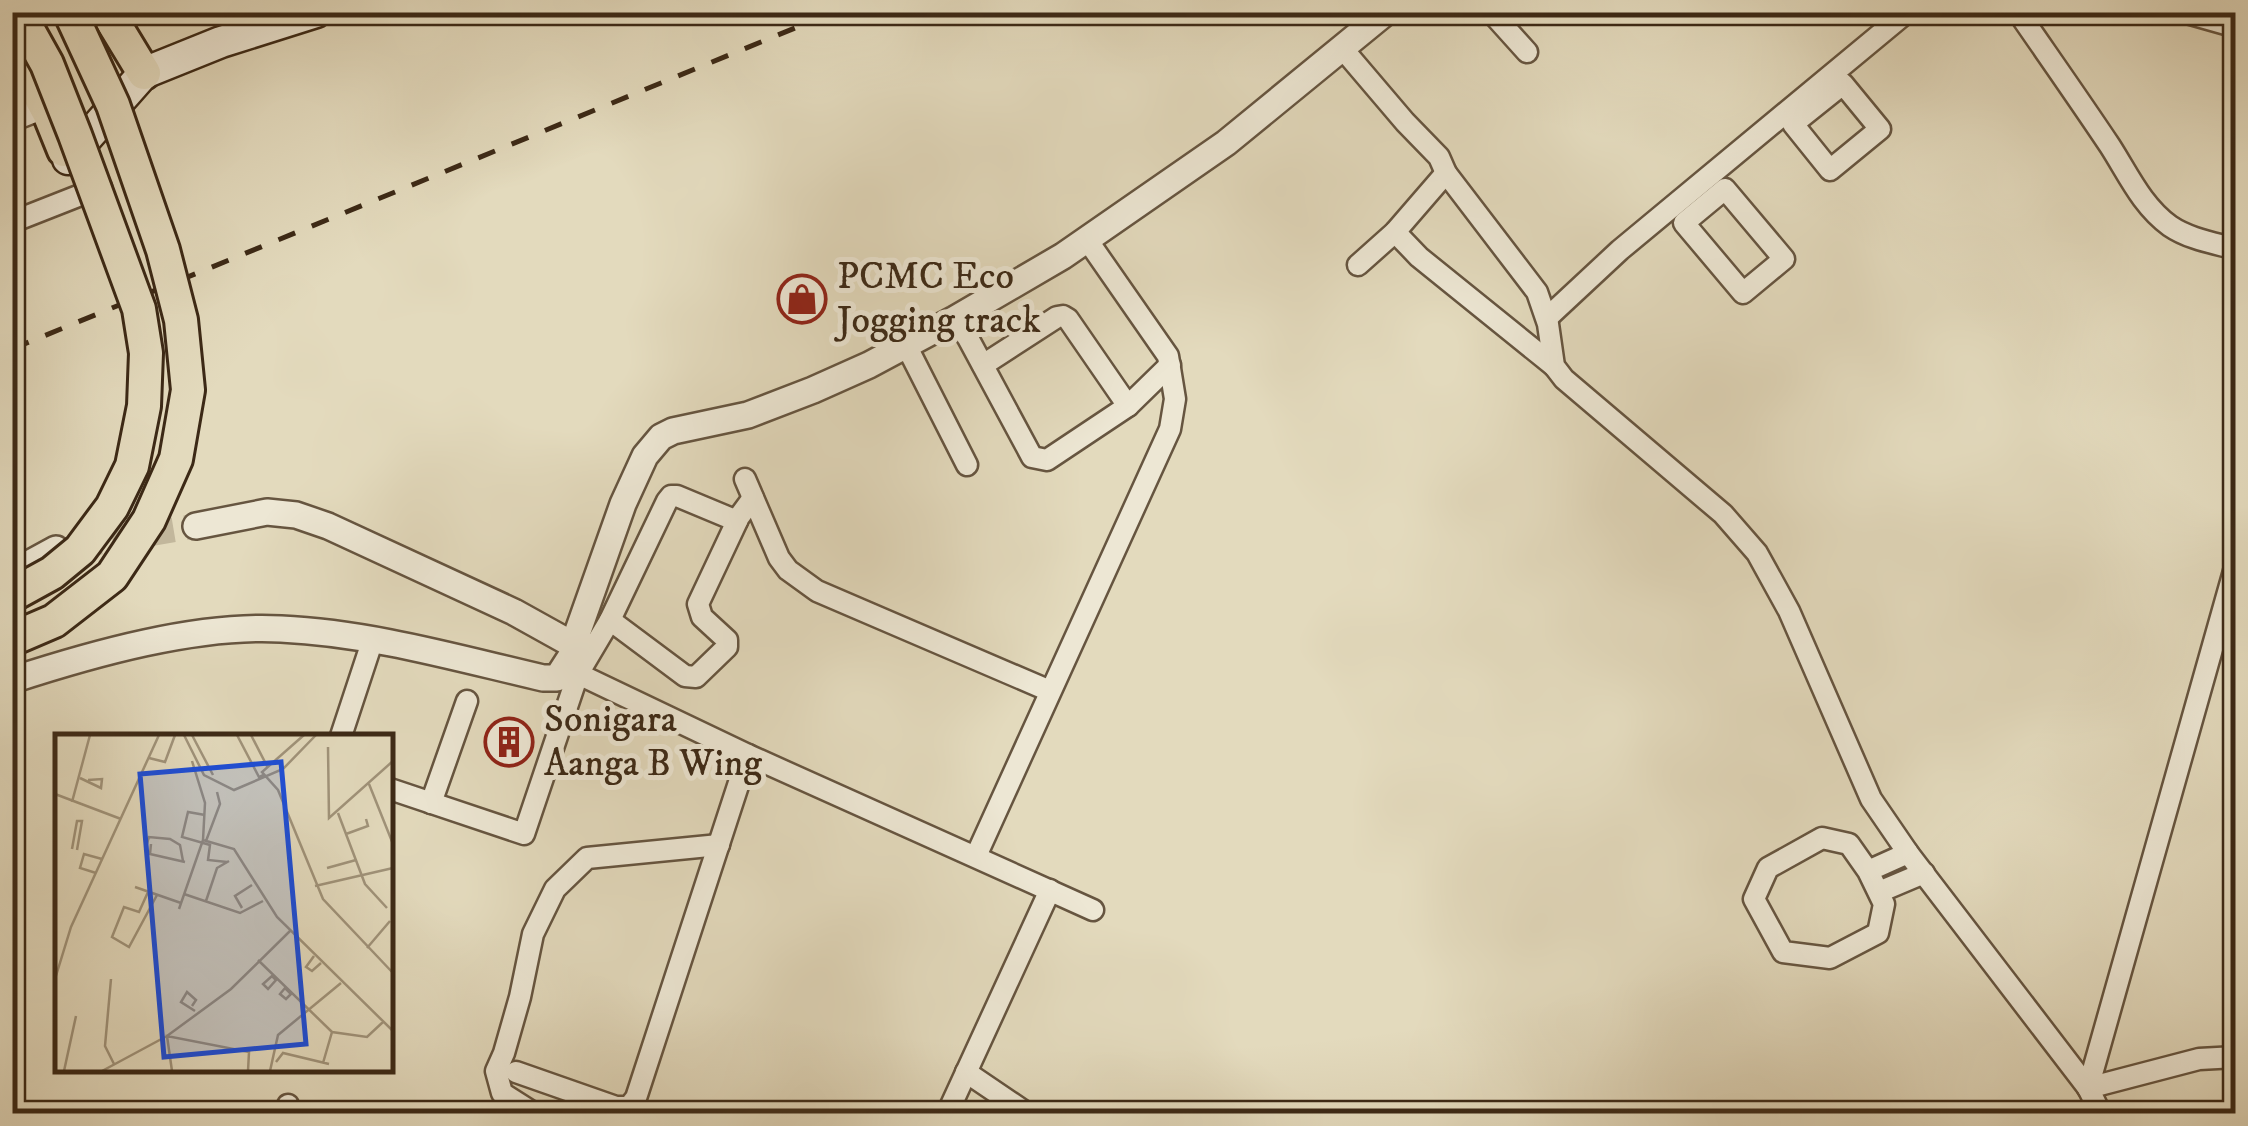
<svg xmlns="http://www.w3.org/2000/svg" width="2248" height="1126" viewBox="0 0 2248 1126" font-family="'IM FELL DW Pica',serif">
	<rect width="100%" height="100%" fill="#e3dabd"/>
	<filter id="stains"><feTurbulence type="fractalNoise" baseFrequency=".002" numOctaves="4"/><feColorMatrix values="0 0 0 0 .2 0 0 0 0 .09 0 0 0 0 .02 0 0 0 .5 -.17"/></filter>
	<radialGradient id="worn" r=".72"><stop offset=".6" stop-color="#630" stop-opacity="0"/><stop offset="1" stop-color="#630" stop-opacity=".3"/></radialGradient>
	<g fill="none" stroke-linecap="round" stroke-linejoin="round">
		<!-- tertiary-tunnel -->
		<polyline stroke="#c2b79c" stroke-width="25" stroke-dasharray="25 12" stroke-linecap="butt" points="76,546 196,526"/>
		<!-- minor casing -->
		<g stroke="#665540" stroke-width="25">
			<g id="minor">
				<polyline points="1491,12 1527,52"/>
				<path d="M2018,12C2049,57 2080,101 2110,146C2128,174 2142,206 2170,226C2189,239 2214,243 2236,249"/>
				<polyline points="2183,12 2236,27"/>
				<polyline points="1342,48 1405,122 1439,157 1446,173 1537,292 1548,324 1554,366 1564,379 1723,514 1757,553 1789,611 1871,799 1908,853 2088,1088 2101,1114"/>
				<polygon points="1843,84 1880,129 1830,170 1793,124"/>
				<polygon points="1725,189 1784,259 1743,293 1684,223"/>
				<polyline points="12,222 101,187"/>
				<polyline points="1395,232 1419,257 1554,366"/>
				<polyline points="1358,265 1395,232 1446,173"/>
				<polyline points="1547,318 1620,250 1907,12"/>
				<polyline points="955,319 968,338 1032,457 1047,460 1128,406"/>
				<polyline points="906,345 967,465"/>
				<polyline points="983,365 1057,317 1063,316 1068,319 1128,406 1170,365"/>
				<polyline points="745,479 779,558 788,570 817,591 1050,691"/>
				<polyline points="610,620 667,501 671,496 677,496 737,521"/>
				<polyline points="568,669 748,755 1093,910"/>
				<polyline points="341,736 373,639"/>
				<polyline points="390,789 524,834 578,674 610,620 685,676 696,677 727,647 727,640 702,617 698,604 739,517 753,498"/>
				<polyline points="431,803 467,701"/>
				<polyline points="976,856 1170,429 1175,399 1168,356 1088,241"/>
				<polyline points="1868,871 1849,844 1822,838 1768,868 1754,899 1783,952 1830,958 1878,933 1884,904 1868,871 1908,853"/>
				<polyline points="1879,892 1924,873"/>
				<polyline points="516,1072 616,1107 629,1107 636,1098 748,755"/>
				<polyline points="966,1072 1028,1114"/>
				<polyline points="2088,1088 2236,564"/>
				<polyline points="2088,1088 2199,1059 2236,1057"/>
				<polyline points="284,1114 288,1105"/>
				<polyline points="535,1114 502,1093 496,1071 504,1053 520,997 533,934 555,889 587,858 719,845"/>
				<polyline points="947,1114 1050,890"/>
			</g>
		</g>
		<!-- tertiary casing -->
		<g stroke="#665540" stroke-width="30">
			<g id="tertiary">
				<polyline points="12,118 45,105"/>
				<polyline points="196,526 267,512 296,515 328,526 514,612 577,647"/>
				<polyline points="12,573 56,549"/>
				<path d="M12,680C92,654 197,624 281,629C370,633 457,658 543,678H557L577,647L578,631L623,504L645,456L661,437L673,431L748,415L813,390L869,365L955,319L1063,256L1226,143L1386,12"/>
			</g>
		</g>
		<!-- secondary casing -->
		<g stroke="#3c2916" stroke-width="35">
			<polyline id="secondary" points="68,159 144,73 221,42 316,12"/>
		</g>
		<!-- primary casing -->
		<g stroke="#3c2916" stroke-width="38">
			<g id="primary">
				<polyline points="107,12 144,73"/>
				<polyline points="12,44 49,113 64,150"/>
			</g>
		</g>
		<!-- minor -->
		<use href="#minor" stroke="#ede7d4" stroke-width="20"/>
		<!-- tertiary -->
		<use href="#tertiary" stroke="#ede7d4" stroke-width="25"/>
		<!-- secondary -->
		<use href="#secondary" stroke="#ede7d4" stroke-width="30"/>
		<!-- primary -->
		<use href="#primary" stroke="#e3dabd" stroke-width="32"/>
		<!-- rail -->
		<polyline stroke="#3c2916" stroke-width="5" stroke-dasharray="18 18" stroke-linecap="butt" points="12,349 834,12"/>
		<!-- primary-bridge casing -->
		<g stroke="#3c2916" stroke-width="38" stroke-linecap="butt">
			<g id="primary-bridge">
				<polyline points="12,595 52,573 80,550 112,507 132,466 144,406 146,353 139,309 75,135 47,64 18,12"/>
				<polyline points="12,639 54,621 112,576 149,520 176,459 188,390 181,320 163,250 113,105 70,12"/>
			</g>
		</g>
		<!-- primary-bridge -->
		<use href="#primary-bridge" stroke="#e3dabd" stroke-width="32"/>
	</g>
	<!-- icons -->
	<defs>
		<g id="shop-ring" transform="scale(2.5)"><circle r="9.5" fill="#ede7d4" stroke="#8f2418" stroke-width="1.5"/><path d="M-5-2.5h2.3a2.7 3.5 0 0 1 5.4 0H5L5.5 6h-11ZM-1.5-2.5h3a1.5 2.3 0 0 0-3 0Z" fill="#8f2418"/></g>
		<g id="building-ring" transform="scale(2.5)"><circle r="9.5" fill="#ede7d4" stroke="#8f2418" stroke-width="1.5"/><path d="M-4-6H4V6H1V3H-1V6H-4ZM-2.5-4.3h1.7v1.8h-1.7ZM.8-4.3h1.7v1.8H.8ZM-2.5-1h1.7V.8h-1.7ZM.8-1h1.7V.8H.8Z" fill="#8f2418"/></g>
	</defs>
	<g fill-rule="evenodd">
		<use href="#shop-ring" x="802" y="299"/>
		<use href="#building-ring" x="509" y="742"/>
	</g>
	<g text-anchor="middle" dominant-baseline="central" stroke-width="10" stroke-linejoin="round" paint-order="stroke">
		<!-- poi labels -->
		<g font-size="38" fill="#3c2916" stroke="#ede7d4" text-anchor="start">
			<text x="837" y="277">PCMC Eco<tspan x="837" dy="44">Jogging track</tspan></text>
			<text x="544" y="720">Sonigara<tspan x="544" dy="44">Aanga B Wing</tspan></text>
		</g>
	</g>
	<!-- overview -->
	<g transform="translate(55 734)">
		<rect width="338" height="338" fill="#e3dabd"/>
		<path fill="none" stroke="#a0937a" stroke-width="2.5" d="M129,1L149,41L179,56L228,35L261,1M137,1L158,41M182,1L204,43L210,40M196,1L213,34M249,1L207,38L223,56L268,165L338,239M273,13L274,84L338,27M94,24L110,28L120,1M25,44L46,54L47,45L33,46M314,50L338,110M0,60L66,85M17,68L35,1M283,79L310,150L332,174M150,81L133,78L127,103L155,111L153,126L172,128M291,100L313,92L311,85M148,106L179,115L222,183L338,297M151,107L165,70L162,58M96,110L95,120L130,128M17,115L22,87H27L22,116M90,116L94,103L115,105L125,111L128,127M272,134L301,126M41,139L25,134L29,120L47,125M260,152L338,134M80,153L126,169M93,158L84,178L69,173L57,203L74,213L102,161M129,160L185,179L208,167M151,167L162,134L174,127M187,174L180,162L197,151M124,175L148,106L150,69L137,27M312,214L335,187M259,222L251,233L257,237L266,229M203,226L277,298L312,303L328,288M217,242L221,246L213,255L208,250ZM0,245L16,193L104,1M56,245L50,312L59,330M230,254L236,260L231,265L225,260ZM137,272L141,266L132,258L126,268L140,277M221,328L228,319L274,330M268,329L277,298M9,337L21,282M47,337L112,302L176,255L235,197M117,337L112,302L194,318L193,337M215,337L223,301L286,249"/>
		<path fill="#1d4ed8" fill-opacity="0.15" stroke="#1d4ed8" stroke-width="5" d="M226,28L251,310L109,323L85,40Z"/>
		<rect width="338" height="338" fill="none" stroke="#3c2916" stroke-width="5"/>
	</g>
	<!-- margin -->
	<rect width="2248" height="1126" fill="none" stroke="#e3dabd" stroke-width="50"/>
	<rect x="15" y="15" width="2218" height="1096" fill="none" stroke="#3c2916" stroke-width="5"/>
	<rect x="25" y="25" width="2198" height="1076" fill="none" stroke="#3c2916" stroke-width="2.5"/>
	<rect width="100%" height="100%" filter="url(#stains)"/>
	<rect width="100%" height="100%" fill="url(#worn)"/>
</svg>
